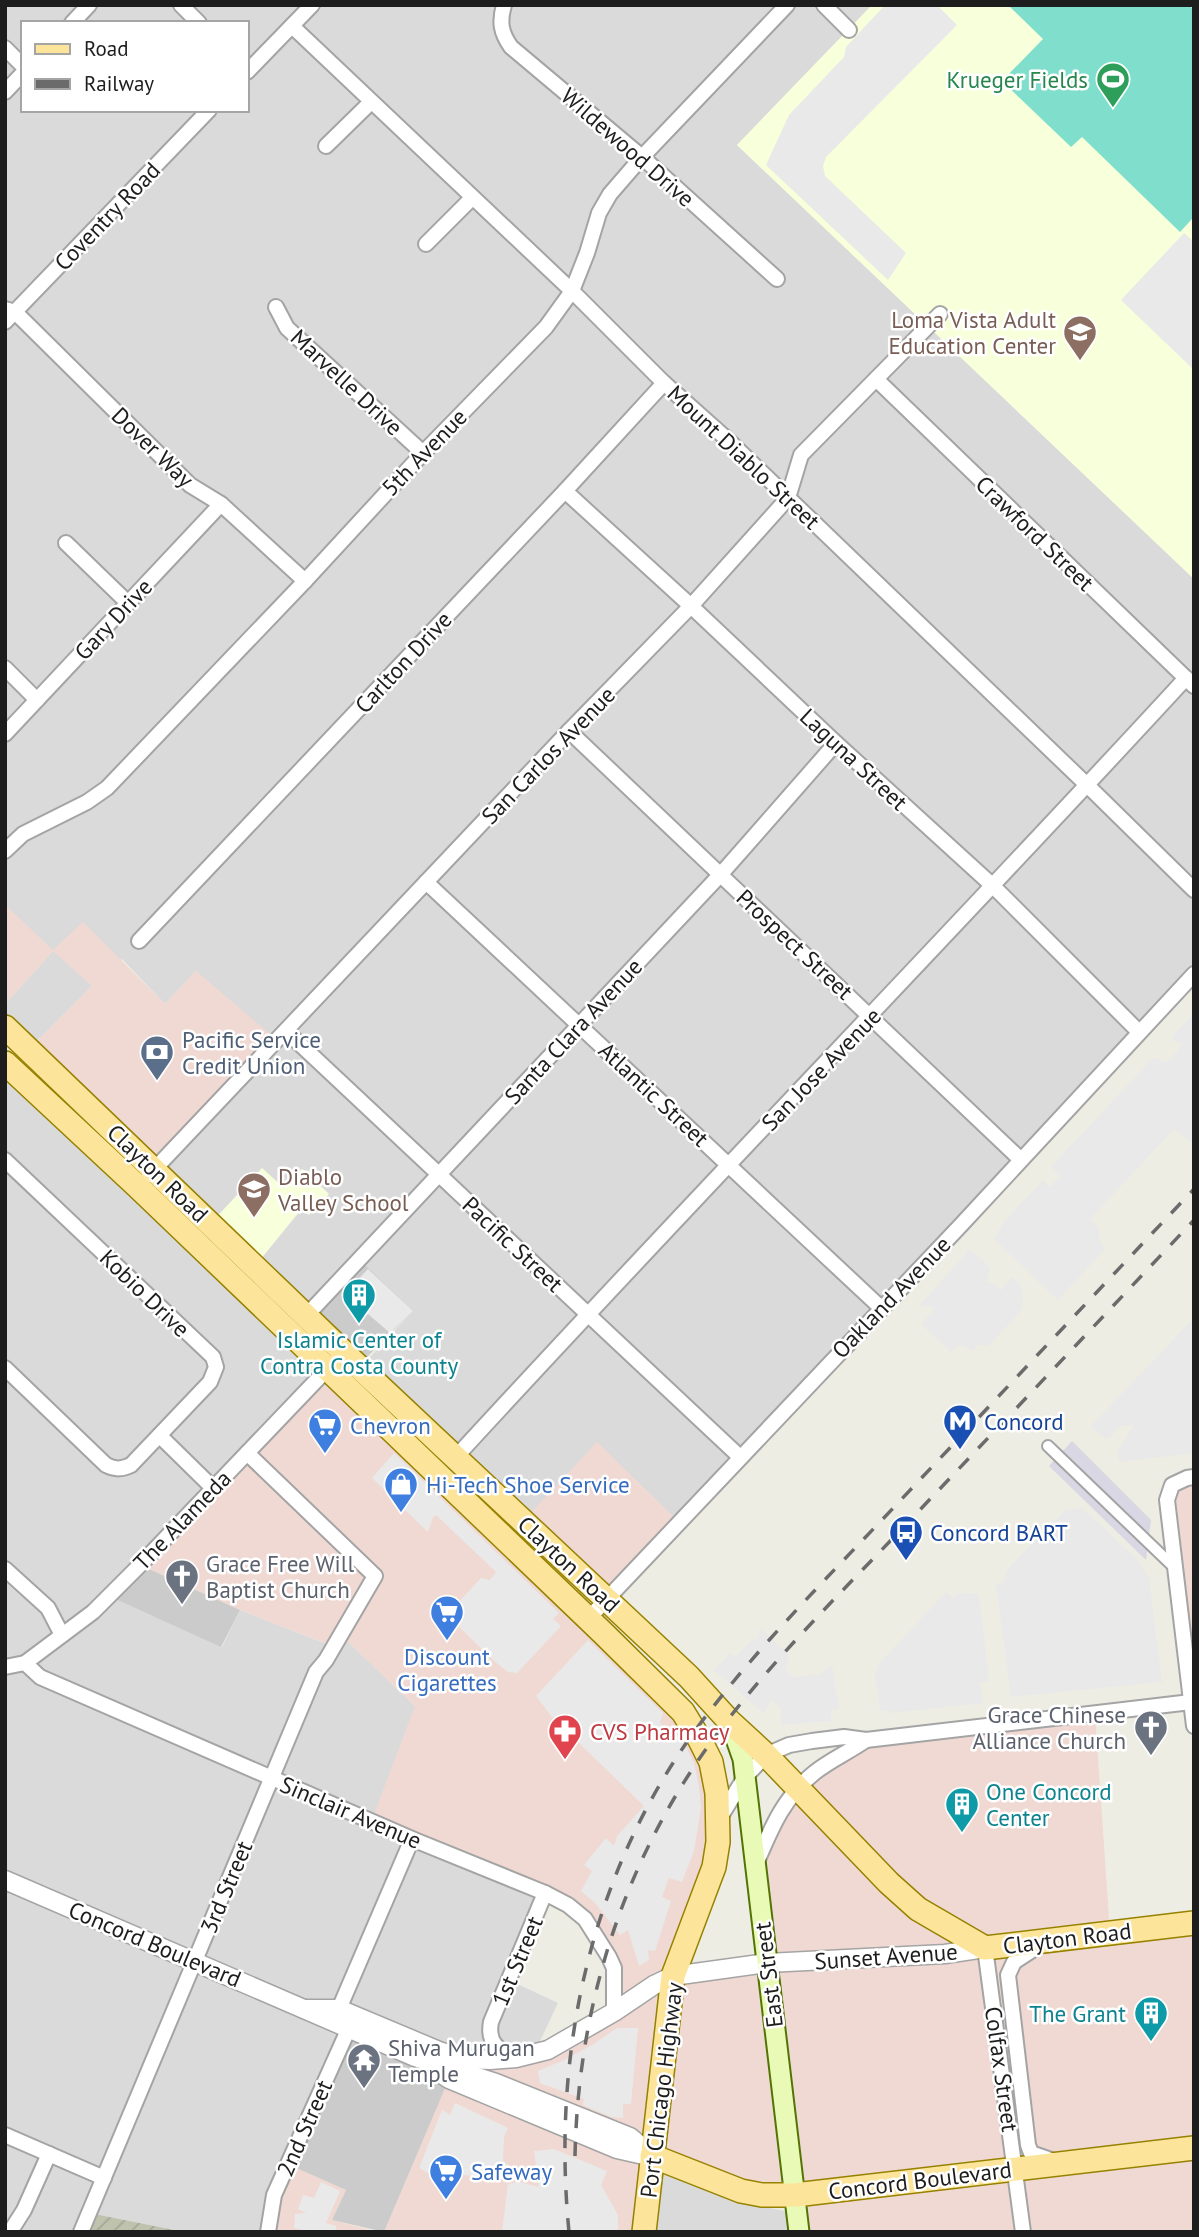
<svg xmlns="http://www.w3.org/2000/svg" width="1199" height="2237" viewBox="0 0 1199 2237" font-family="'PT Sans',sans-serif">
	<defs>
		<pattern id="construction-furrows" width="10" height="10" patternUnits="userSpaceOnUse" patternTransform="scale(1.75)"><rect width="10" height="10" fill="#bfc3ae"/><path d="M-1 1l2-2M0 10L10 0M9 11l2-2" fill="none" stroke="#a4a795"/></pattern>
	</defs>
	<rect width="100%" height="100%" fill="#eeede3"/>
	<!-- residential -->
	<g fill="#dbdada" fill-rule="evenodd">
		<path d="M5,5H872L737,145L1194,579V974L679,1522L523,1521L360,1368L413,1311L359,1259L306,1316L255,1266L302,1209L328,1193L302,1169L284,1188L211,1223L155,1169L196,971L165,1004L122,959L92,986L29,1049L5,1027V1004L53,951L5,905ZM23,23H247V110H23Z"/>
		<polygon points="5,1063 327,1370 140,1565 222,1647 240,1610 332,1646 340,1634 415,1706 545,1893 509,1980 558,2003 534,2054 490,2060 349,2029 268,2232 5,2232"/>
		<polygon points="658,2172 735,2201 790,2212 792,2232 652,2232"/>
	</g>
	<!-- commercial -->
	<g fill="#f0d9d2">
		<polygon points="5,905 53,950 83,922 165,1004 196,971 277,1040 155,1169 29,1049 92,986 53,951 5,1004"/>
		<polygon points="327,1370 683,1712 718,1820 674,1975 767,1963 755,1865 798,1789 866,1740 1095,1713 1110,1933 1194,1923 1194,2232 799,2232 795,2195 652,2157 644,2232 384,2232 449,2079 465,2059 534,2054 613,2012 614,1968 585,1919 372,1820 415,1706 340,1634 333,1646 240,1610 140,1565"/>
		<polygon points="597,1442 679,1522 607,1599 523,1521"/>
		<polygon points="1194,1477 1194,1726 1172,1485"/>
		<polygon points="287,2164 346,2190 332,2220 378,2232 268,2232"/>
	</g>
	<!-- education -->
	<g fill="#f8ffdb">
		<polygon points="872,5 1194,5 1194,579 737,145"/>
		<polygon points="262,1168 284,1188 302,1169 329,1194 309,1215 301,1209 255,1266 211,1223"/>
	</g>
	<!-- religious -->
	<g fill="#cbcbcb">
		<polygon points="359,1259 413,1311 369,1355 360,1368 306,1316"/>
		<polygon points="140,1565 240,1610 221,1647 109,1596"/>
		<polygon points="349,2028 449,2079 384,2232 332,2220 346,2190 287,2164"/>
	</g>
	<!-- construction -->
	<polygon fill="url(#construction-furrows)" points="89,2213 179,2231 81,2232"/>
	<!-- pitch -->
	<polygon fill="#80dfcc" points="1008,5 1189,5 1194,10 1194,220 1192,219 1180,232 1082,137 1071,147 1002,81 1043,39"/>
	<!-- parking -->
	<g fill="#e9e9e9">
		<polygon points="885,5 937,5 957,25 826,157 823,166 825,176 906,253 888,280 766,165 789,115 844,57 846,47"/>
		<polygon points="1184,233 1194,242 1194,370 1121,300"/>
		<polygon points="1194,1013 1194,1145 1174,1129 1090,1219 1100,1230 1099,1240 1105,1249 1058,1300 994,1239 1003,1223 1043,1180 1050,1187 1060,1176 1051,1167 1153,1058 1167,1062 1173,1056 1183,1044 1172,1040 1173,1035"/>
		<polygon points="970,1249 990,1268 987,1282 994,1283 1001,1290 1012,1277 1021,1286 1023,1303 1020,1312 989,1346 977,1345 973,1351 959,1345 951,1352 921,1324 932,1312 932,1306 918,1307"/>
		<polygon points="368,1269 413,1311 390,1333 368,1314 365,1316 344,1294"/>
		<polygon points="1194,1318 1194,1453 1120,1462 1117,1453 1134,1425 1120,1426 1109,1438 1104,1438 1091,1426"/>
		<polygon points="394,1453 559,1613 553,1619 561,1626 517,1673 508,1672 493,1660 447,1615 481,1578 490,1580 496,1572 436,1515 433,1517 428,1532 372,1478"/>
		<polygon points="1082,1508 1137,1559 1149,1577 1162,1682 1011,1697 996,1585 1002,1583 1008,1569 1065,1510"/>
		<polygon points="946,1592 953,1598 959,1593 979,1594 989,1681 980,1683 983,1703 891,1713 889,1710 880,1711 875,1674 878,1665"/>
		<polygon points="761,1627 789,1655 786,1670 793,1677 819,1674 832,1665 839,1709 831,1711 831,1721 781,1725 781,1709 772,1700 764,1714 714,1670 730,1653 735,1657 753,1638 757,1641"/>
		<polygon points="588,1640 663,1713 660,1722 670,1738 680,1734 694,1763 699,1786 701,1808 694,1851 682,1882 669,1878 662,1897 671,1901 655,1951 648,1950 649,1960 639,1966 628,1930 620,1935 595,1903 581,1891 592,1871 584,1865 606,1838 613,1845 615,1844 617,1836 644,1806 551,1716 536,1696"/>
		<polygon points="617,2028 638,2028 631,2104 623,2104 623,2118 611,2117 583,2105 584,2099 540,2083 538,2071 564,2060 592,2045"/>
		<polygon points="455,2103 508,2128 504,2137 503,2160 513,2170 512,2180 445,2173 446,2163 439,2159 432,2175 419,2168 442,2110 450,2115"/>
		<polygon points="554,2149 607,2171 601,2185 618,2215 618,2232 502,2232 508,2184 519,2182 539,2187 534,2151"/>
		<polygon points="321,2182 340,2191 326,2223 336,2226 336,2232 313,2232 294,2228 295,2214 306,2213 298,2209 303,2195 314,2198"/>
	</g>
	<!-- plaza -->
	<polygon fill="#dad7e4" points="1072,1441 1151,1520 1146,1560 1049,1466"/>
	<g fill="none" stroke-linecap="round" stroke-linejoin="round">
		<!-- pedestrian casing -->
		<g stroke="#a4a4a4" stroke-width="14">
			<polyline id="pedestrian" points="1048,1446 1175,1568"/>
		</g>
		<!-- minor casing -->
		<g stroke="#a4a4a4" stroke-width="18">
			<g id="minor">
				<polyline points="181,5 199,23"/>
				<path d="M504,5C499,22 501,33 511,47L642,157L777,279"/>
				<polyline points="824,5 849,30"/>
				<polyline points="72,23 89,5"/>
				<polyline points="292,26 572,291 664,383 729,441 1087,785 1194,890"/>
				<polyline points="5,48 23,66"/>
				<polyline points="247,72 312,5"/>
				<polyline points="5,92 23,73"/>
				<polyline points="326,146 371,102"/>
				<polyline points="426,244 472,198"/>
				<polyline points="276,307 287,328 423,453"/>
				<polyline points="5,309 15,312 190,485 221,504 305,581"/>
				<polyline points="5,322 209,110"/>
				<polyline points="876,379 1194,686"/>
				<polyline points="565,491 691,606 836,743 993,886 1139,1032"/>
				<polyline points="66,543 128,603"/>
				<polyline points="5,668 37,700"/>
				<polyline points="569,731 1020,1159"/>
				<polyline points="5,734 221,504"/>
				<polyline points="5,851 23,834 87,802 107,788 305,581 423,453 546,327 572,291 587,253 599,213 610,194 642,157 787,5"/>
				<polyline points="426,882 880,1307"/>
				<polyline points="139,941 565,491 664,383"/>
				<polyline points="286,1031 740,1457"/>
				<path d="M5,1160L213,1357L216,1367L210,1382L131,1465C122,1469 116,1470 106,1465L5,1368"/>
				<polyline points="149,1175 569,731 691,606 788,498 801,455 940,314"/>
				<polyline points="306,1316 721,874 836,743"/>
				<polyline points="160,1436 213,1488"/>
				<path d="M455,1458C696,1195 945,940 1186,678"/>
				<polyline points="1194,1477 1187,1478 1172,1485 1167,1500 1194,1726"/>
				<polyline points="5,1569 48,1608 62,1635"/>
				<polyline points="588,1619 961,1225 1194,974"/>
				<polyline points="25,1663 40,1677 412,1839 545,1893 568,1905 585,1919 609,1957 614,1968 614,2012"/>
				<polyline points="5,1667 25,1663 93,1612 140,1565 333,1363"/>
				<polyline points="719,1819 745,1777 766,1755 789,1745 812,1741 844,1737 866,1740 1191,1702"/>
				<path d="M756,1864C771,1829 783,1798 814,1773C830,1760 849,1752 866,1740"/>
				<polyline points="1040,1945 1014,1962 1008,1975 1028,2145 1031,2153 1054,2161"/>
				<polyline points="985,1948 1023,2232"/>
				<polyline points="339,2009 412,1839"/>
				<path d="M516,2058C498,2050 487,2043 491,2022L545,1893"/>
				<polyline points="5,2135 104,2178"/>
				<polyline points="10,2232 24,2210 49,2154"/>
				<polyline points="81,2232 316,1672 326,1660 375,1576 247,1453"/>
				<polyline points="268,2232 274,2195 349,2028"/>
			</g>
		</g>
		<!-- tertiary casing -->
		<g stroke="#a4a4a4" stroke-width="21">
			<g id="tertiary">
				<polyline points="5,1880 415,2057 496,2083 630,2137 652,2156"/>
				<polyline points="304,2009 339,2009 439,2051 465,2059 490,2060 516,2058 548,2050 614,2012 654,1985 673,1976 767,1963 945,1954 985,1948"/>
				<polyline points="435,2070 449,2079 617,2149 648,2156"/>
			</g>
		</g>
		<!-- secondary casing -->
		<g stroke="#527404" stroke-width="23">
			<polyline id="secondary" points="730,1722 743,1759 799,2232"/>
		</g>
		<!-- primary casing -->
		<g stroke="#968200" stroke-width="26">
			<g id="primary">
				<polyline points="5,1027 360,1368 689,1677 729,1721 766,1755 889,1883 918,1909 985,1948 1194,1923"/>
				<polyline points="5,1063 137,1186 603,1633 683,1712 700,1740 711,1762 717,1793 718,1842 714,1867 673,1976 644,2232"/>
				<polyline points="652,2156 741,2191 762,2195 795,2195 1194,2148"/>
			</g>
		</g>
		<!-- pedestrian -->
		<use href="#pedestrian" stroke="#fff" stroke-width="10"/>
		<!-- minor -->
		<use href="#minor" stroke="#fff" stroke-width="14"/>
		<!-- tertiary -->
		<use href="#tertiary" stroke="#fff" stroke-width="18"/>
		<!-- secondary -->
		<use href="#secondary" stroke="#e9fab6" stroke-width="19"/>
		<!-- primary -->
		<use href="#primary" stroke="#fce59a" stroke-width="23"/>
		<!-- rail -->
		<g stroke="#6b6b6b" stroke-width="3.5" stroke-dasharray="14 14" stroke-linecap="butt">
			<path d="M575,2156C578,2001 626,1854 720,1730C778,1653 849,1585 915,1515C1008,1417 1101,1319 1194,1220"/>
			<path d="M569,2232C551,2049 592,1864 706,1716C764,1640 832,1573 897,1504C996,1399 1095,1294 1194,1189"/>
		</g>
	</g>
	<!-- icons -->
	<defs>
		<g id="stadium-pin" transform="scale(1.75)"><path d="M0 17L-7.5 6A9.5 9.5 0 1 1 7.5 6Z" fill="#2e9e5b" stroke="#fff"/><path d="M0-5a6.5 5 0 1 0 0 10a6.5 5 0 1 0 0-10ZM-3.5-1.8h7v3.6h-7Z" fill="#fff"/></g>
		<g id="school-pin" transform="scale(1.75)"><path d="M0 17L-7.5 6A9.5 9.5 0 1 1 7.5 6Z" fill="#8d6e63" stroke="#fff"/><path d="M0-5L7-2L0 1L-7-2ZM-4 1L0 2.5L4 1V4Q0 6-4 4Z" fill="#fff"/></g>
		<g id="bank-pin" transform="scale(1.75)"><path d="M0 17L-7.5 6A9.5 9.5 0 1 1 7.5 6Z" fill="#5c6f8a" stroke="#fff"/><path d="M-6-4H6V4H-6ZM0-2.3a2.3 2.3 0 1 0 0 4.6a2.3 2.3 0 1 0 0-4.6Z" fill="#fff"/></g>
		<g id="building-pin" transform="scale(1.75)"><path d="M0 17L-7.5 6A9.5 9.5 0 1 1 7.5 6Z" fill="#0f9aa8" stroke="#fff"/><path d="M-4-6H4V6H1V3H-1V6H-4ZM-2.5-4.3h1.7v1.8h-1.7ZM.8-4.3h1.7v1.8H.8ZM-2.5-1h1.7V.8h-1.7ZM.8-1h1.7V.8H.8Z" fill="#fff"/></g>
		<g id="metro-pin" transform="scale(1.75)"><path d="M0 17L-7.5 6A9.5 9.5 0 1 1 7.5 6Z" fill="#1a4fb4" stroke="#fff"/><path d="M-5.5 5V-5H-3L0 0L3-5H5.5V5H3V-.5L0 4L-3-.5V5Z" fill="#fff"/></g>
		<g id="supermarket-pin" transform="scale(1.75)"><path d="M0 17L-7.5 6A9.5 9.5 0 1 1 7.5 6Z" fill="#3f7fe0" stroke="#fff"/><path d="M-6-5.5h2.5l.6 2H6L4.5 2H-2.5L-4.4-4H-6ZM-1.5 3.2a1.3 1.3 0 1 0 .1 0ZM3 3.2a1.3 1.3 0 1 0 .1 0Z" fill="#fff"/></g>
		<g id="shop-pin" transform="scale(1.75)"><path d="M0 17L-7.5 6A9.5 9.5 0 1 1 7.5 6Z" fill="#3f7fe0" stroke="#fff"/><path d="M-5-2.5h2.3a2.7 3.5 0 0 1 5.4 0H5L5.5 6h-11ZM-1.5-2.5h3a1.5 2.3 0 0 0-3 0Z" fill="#fff"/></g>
		<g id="bus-pin" transform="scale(1.75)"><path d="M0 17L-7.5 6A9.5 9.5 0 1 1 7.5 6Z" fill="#1a4fb4" stroke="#fff"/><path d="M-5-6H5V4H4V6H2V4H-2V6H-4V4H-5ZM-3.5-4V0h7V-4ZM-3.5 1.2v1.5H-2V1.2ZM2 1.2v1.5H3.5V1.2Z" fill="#fff"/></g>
		<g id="church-pin" transform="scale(1.75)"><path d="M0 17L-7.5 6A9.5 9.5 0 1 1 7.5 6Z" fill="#6b7280" stroke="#fff"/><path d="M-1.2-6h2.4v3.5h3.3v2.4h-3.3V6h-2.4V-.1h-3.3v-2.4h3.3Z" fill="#fff"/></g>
		<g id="pharmacy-pin" transform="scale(1.75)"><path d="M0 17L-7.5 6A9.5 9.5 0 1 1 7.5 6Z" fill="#e0444e" stroke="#fff"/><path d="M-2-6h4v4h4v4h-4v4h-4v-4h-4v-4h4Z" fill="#fff"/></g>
		<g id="temple-pin" transform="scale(1.75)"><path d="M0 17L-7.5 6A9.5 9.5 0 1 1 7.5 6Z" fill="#6b7280" stroke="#fff"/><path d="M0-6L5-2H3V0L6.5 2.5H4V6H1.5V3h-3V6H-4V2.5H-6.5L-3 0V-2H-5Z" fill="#fff"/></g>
	</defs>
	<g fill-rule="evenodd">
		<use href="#stadium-pin" x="1113" y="79"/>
		<use href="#school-pin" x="1080" y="332"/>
		<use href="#bank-pin" x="157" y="1052"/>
		<use href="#school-pin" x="254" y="1189"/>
		<use href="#building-pin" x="359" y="1295"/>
		<use href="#metro-pin" x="960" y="1421"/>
		<use href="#supermarket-pin" x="325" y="1425"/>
		<use href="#shop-pin" x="401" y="1484"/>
		<use href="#bus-pin" x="906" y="1532"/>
		<use href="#church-pin" x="182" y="1576"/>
		<use href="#supermarket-pin" x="447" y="1612"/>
		<use href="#church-pin" x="1151" y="1727"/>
		<use href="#pharmacy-pin" x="565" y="1731"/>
		<use href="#building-pin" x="962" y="1804"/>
		<use href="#building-pin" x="1151" y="2013"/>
		<use href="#temple-pin" x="364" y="2060"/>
		<use href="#supermarket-pin" x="446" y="2171"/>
	</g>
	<g text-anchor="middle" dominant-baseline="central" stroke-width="5" stroke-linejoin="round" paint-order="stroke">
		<!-- leisure labels -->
		<g font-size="23" fill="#27864d" stroke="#fff" text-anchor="end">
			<text x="1088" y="79">Krueger Fields</text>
		</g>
		<!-- street labels -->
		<g font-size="23" fill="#1d1d1d" stroke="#fff">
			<text transform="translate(628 147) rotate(41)">Wildewood Drive</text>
			<text transform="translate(107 216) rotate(-46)">Coventry Road</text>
			<text transform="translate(347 382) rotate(43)">Marvelle Drive</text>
			<text transform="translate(153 447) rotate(44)">Dover Way</text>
			<text transform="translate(424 452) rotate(-46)">5th Avenue</text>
			<text transform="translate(744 457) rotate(43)">Mount Diablo Street</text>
			<text transform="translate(1035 533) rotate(44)">Crawford Street</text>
			<text transform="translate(113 619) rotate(-47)">Gary Drive</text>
			<text transform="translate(403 662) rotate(-47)">Carlton Drive</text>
			<text transform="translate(548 755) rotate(-46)">San Carlos Avenue</text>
			<text transform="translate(854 759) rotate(43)">Laguna Street</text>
			<text transform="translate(795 944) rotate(43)">Prospect Street</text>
			<text transform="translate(573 1031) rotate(-47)">Santa Clara Avenue</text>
			<text transform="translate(821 1069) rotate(-46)">San Jose Avenue</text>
			<text transform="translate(654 1094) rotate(43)">Atlantic Street</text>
			<text transform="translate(158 1173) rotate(44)">Clayton Road</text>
			<text transform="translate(513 1244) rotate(43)">Pacific Street</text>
			<text transform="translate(145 1293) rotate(44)">Kobio Drive</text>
			<text transform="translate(891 1297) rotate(-46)">Oakland Avenue</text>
			<text transform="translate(182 1520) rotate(-46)">The Alameda</text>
			<text transform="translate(569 1564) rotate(43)">Clayton Road</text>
			<text transform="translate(351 1812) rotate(23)">Sinclair Avenue</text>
			<text transform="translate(226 1887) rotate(-67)">3rd Street</text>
			<text transform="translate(1067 1938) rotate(-7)">Clayton Road</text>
			<text transform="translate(155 1944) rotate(23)">Concord Boulevard</text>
			<text transform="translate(886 1956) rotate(-4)">Sunset Avenue</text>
			<text transform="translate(517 1961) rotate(-67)">1st Street</text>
			<text transform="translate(768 1975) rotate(-97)">East Street</text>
			<text transform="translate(1002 2069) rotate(82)">Colfax Street</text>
			<text transform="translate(661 2090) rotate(-83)">Port Chicago Highway</text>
			<text transform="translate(304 2128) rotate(-66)">2nd Street</text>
			<text transform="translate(920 2180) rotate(-7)">Concord Boulevard</text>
		</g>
		<!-- education labels -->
		<g font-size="23" fill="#785e54" stroke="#fff" text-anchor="end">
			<text x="1056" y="319">Loma Vista Adult<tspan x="1056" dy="26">Education Center</tspan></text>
			<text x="278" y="1176" text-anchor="start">Diablo<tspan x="278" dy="26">Valley School</tspan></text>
		</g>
		<!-- service labels -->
		<g font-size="23" fill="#4e5e75" stroke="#fff" text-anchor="start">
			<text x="182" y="1039">Pacific Service<tspan x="182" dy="26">Credit Union</tspan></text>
		</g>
		<!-- culture labels -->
		<g font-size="23" fill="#0d838f" stroke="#fff">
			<text x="359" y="1339">Islamic Center of<tspan x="359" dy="26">Contra Costa County</tspan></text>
			<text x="986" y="1791" text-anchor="start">One Concord<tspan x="986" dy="26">Center</tspan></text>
			<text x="1126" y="2013" text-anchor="end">The Grant</text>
		</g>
		<!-- transit labels -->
		<g font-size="23" fill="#164399" stroke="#fff" text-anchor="start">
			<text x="984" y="1421">Concord</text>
			<text x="930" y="1532">Concord BART</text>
		</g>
		<!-- shop labels -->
		<g font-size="23" fill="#366cbe" stroke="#fff" text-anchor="start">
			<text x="350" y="1425">Chevron</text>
			<text x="426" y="1484">Hi-Tech Shoe Service</text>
			<text x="447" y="1656" text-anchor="middle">Discount<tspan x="447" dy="26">Cigarettes</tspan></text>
			<text x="471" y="2171">Safeway</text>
		</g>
		<!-- worship labels -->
		<g font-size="23" fill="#5b616d" stroke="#fff" text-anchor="start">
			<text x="206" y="1563">Grace Free Will<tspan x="206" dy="26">Baptist Church</tspan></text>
			<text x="1126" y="1714" text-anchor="end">Grace Chinese<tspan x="1126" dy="26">Alliance Church</tspan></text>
			<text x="388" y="2047">Shiva Murugan<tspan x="388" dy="26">Temple</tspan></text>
		</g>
		<!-- health labels -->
		<g font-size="23" fill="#be3a42" stroke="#fff" text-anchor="start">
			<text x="590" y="1731">CVS Pharmacy</text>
		</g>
	</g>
	<!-- border -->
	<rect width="1199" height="2237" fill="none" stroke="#1d1d1d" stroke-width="14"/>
	<!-- legend -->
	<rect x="21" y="21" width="228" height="91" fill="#ffffff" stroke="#a5a5a5" stroke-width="2"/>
	<rect x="35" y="44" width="35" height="10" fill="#fce59a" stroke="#a5a5a5" stroke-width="2"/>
	<text x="84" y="56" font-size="21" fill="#1d1d1d">Road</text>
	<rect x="35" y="79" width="35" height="10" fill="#6b6b6b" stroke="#a5a5a5" stroke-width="2"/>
	<text x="84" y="91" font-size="21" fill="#1d1d1d">Railway</text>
</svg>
